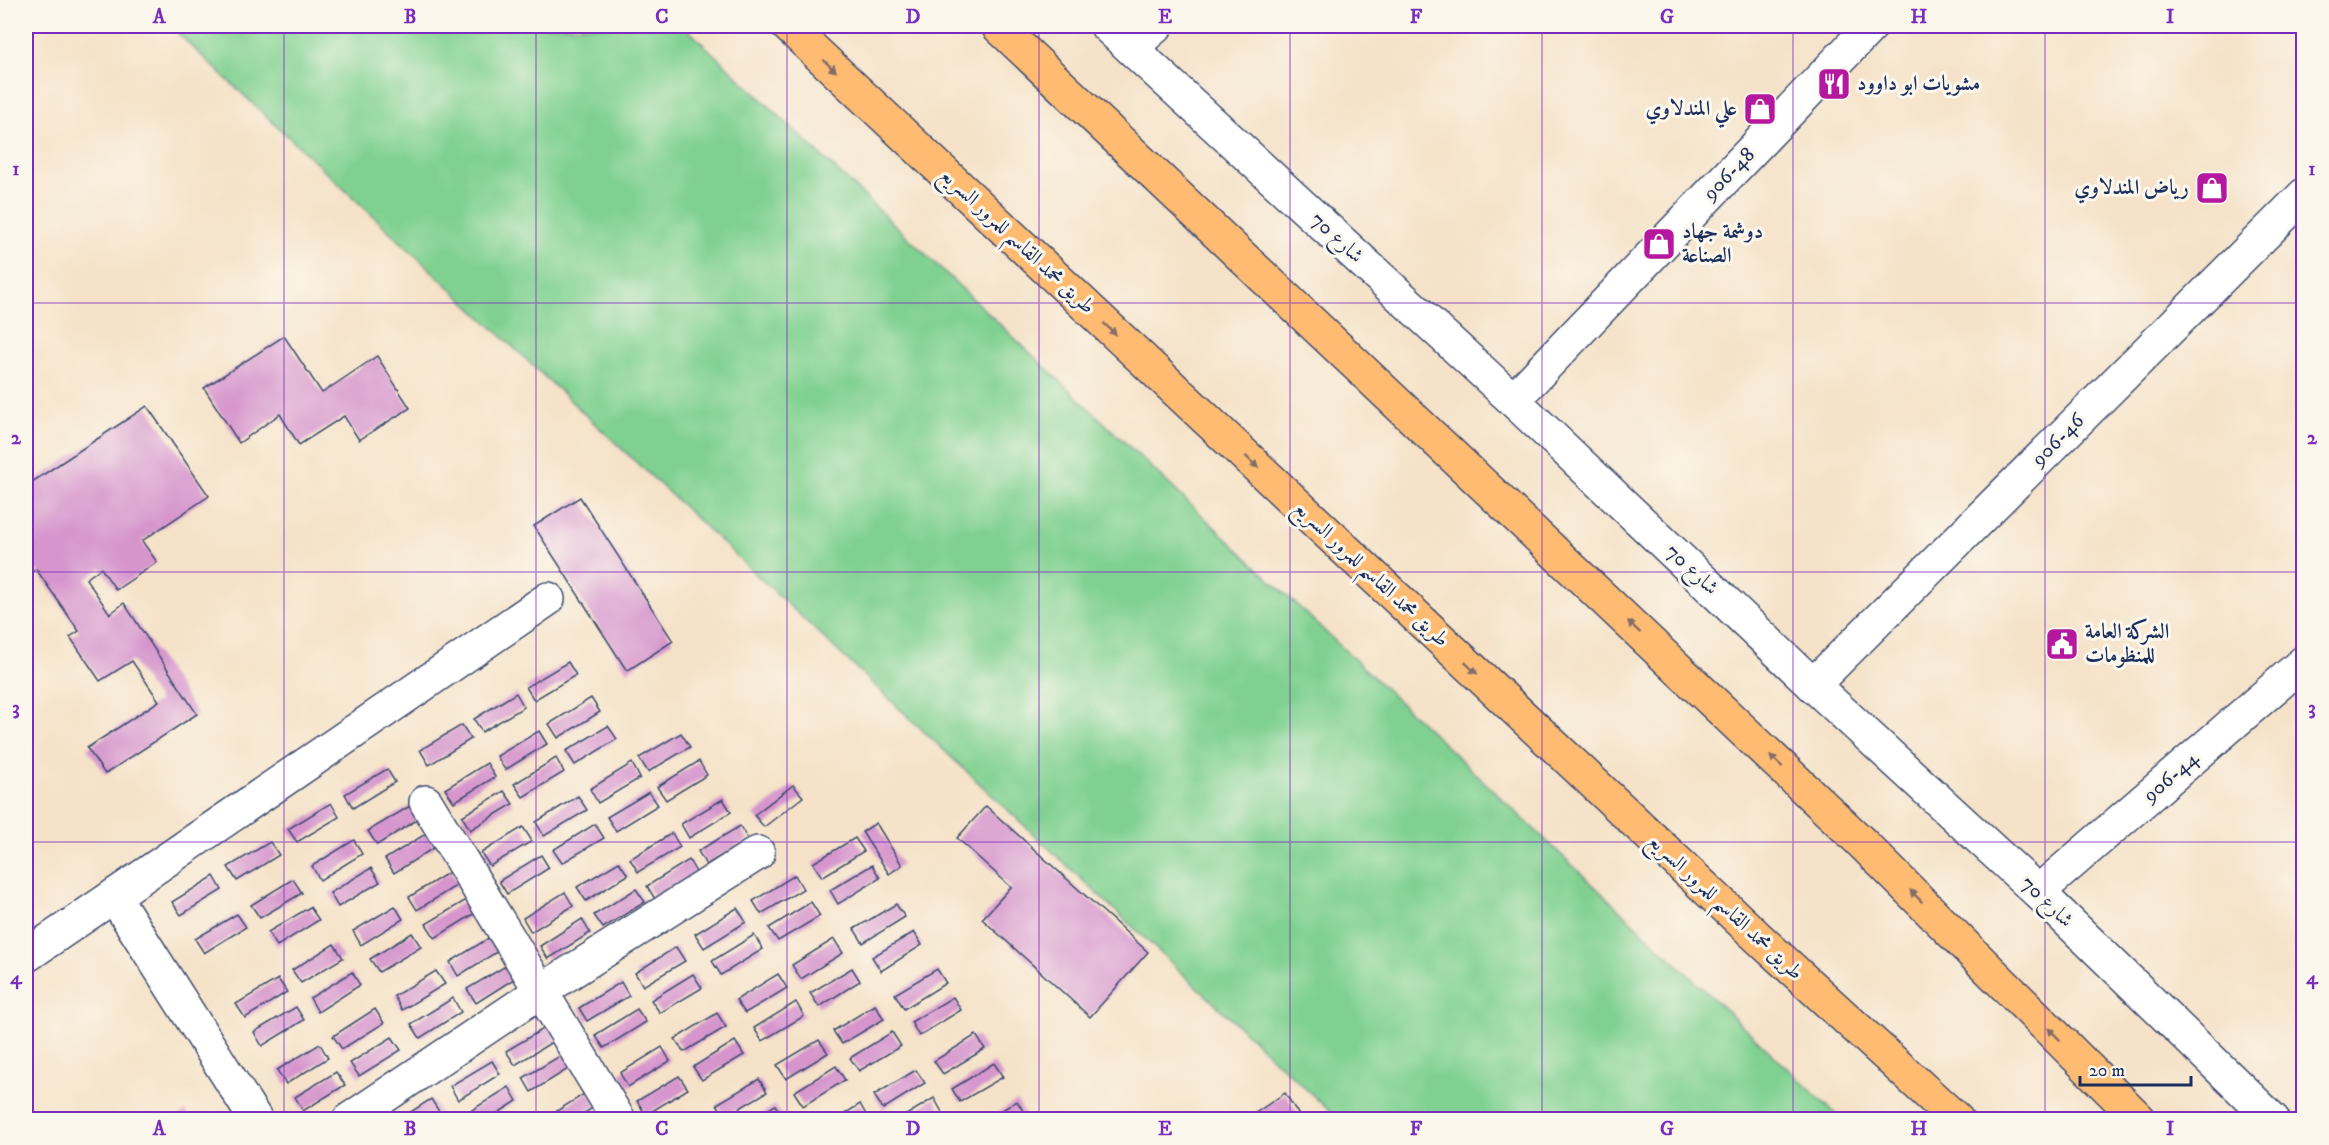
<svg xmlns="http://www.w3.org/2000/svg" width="2329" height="1145" viewBox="0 0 2329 1145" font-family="'IM FELL DW Pica',Amiri,serif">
	<rect width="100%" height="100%" fill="#fbf7ec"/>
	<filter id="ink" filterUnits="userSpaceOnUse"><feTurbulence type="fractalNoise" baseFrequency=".0167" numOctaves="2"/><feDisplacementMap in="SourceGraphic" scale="12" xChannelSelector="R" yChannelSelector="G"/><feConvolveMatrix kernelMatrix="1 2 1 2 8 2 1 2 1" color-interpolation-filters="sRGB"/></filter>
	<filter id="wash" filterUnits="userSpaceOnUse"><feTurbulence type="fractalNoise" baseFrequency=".008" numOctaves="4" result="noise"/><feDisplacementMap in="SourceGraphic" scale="24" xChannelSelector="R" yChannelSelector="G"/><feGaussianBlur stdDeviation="1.35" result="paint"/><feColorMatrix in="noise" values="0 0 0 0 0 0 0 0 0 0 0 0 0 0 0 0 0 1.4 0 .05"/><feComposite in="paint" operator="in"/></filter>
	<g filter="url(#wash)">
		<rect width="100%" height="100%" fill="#f5e2c8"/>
		<!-- green -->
		<polygon fill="#80d191" stroke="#4e8078" stroke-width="1.5" points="170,26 684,26 1841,1119 1338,1119"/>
		<g id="blocks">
			<!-- building -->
			<g fill="#d695cd">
				<polygon points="284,336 322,393 377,356 410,408 359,440 344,416 299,445 280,414 239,443 204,388"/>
				<polygon points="147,406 209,496 142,541 157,562 116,590 101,568 86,579 110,614 124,603 197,714 105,774 87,748 159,701 132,661 100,681 70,637 79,631 36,569 26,576 26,486"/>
				<polygon points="580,497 673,641 627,671 534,526"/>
				<polygon points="568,662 576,675 534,700 526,687"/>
				<polygon points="516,693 524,707 482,732 474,719"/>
				<polygon points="591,698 600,712 558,738 549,724"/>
				<polygon points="462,725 471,739 429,765 420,750"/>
				<polygon points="608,726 617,739 575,765 566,751"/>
				<polygon points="539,731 547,744 505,770 497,756"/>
				<polygon points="681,733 690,747 648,772 639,758"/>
				<polygon points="556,758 564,772 523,797 514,784"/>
				<polygon points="699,761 707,775 666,800 657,787"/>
				<polygon points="487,763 495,777 454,802 445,789"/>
				<polygon points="632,763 640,778 598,803 590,789"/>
				<polygon points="387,769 395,782 353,808 345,794"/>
				<polygon points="793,785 803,797 764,827 754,815"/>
				<polygon points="504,791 513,804 470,830 462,816"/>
				<polygon points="649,792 658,805 616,831 607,817"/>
				<polygon points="578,796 587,810 544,836 536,822"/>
				<polygon points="723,799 731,812 689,838 681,824"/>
				<polygon points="331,803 339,817 297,842 288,829"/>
				<polygon points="410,806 418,819 377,845 368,831"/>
				<polygon points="986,806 1148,952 1090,1017 982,919 1011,887 957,838"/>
				<polygon points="876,823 902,865 889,874 862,832"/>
				<polygon points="595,824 604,838 562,863 553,850"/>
				<polygon points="740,826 748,840 706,865 698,851"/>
				<polygon points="523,827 532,841 490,866 481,853"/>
				<polygon points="427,833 435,847 394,873 385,859"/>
				<polygon points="672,833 680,847 638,872 630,859"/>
				<polygon points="855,838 864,851 822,877 813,863"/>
				<polygon points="354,840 362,854 320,880 312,866"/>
				<polygon points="270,842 279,855 237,881 228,867"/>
				<polygon points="541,855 549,868 507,894 499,881"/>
				<polygon points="689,860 697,874 655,899 647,886"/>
				<polygon points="619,862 628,875 586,901 577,887"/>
				<polygon points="872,865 880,878 838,904 830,890"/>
				<polygon points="371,868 380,882 338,907 330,893"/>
				<polygon points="451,871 459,884 417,910 409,897"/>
				<polygon points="795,875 803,889 761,914 753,901"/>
				<polygon points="214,876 222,890 181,915 172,902"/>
				<polygon points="293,879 302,893 260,918 251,905"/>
				<polygon points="636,889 645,902 603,928 594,915"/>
				<polygon points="565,892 573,906 531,932 523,918"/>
				<polygon points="468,899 477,912 435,938 426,924"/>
				<polygon points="811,902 820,916 778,941 769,928"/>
				<polygon points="896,904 905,917 863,943 854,929"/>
				<polygon points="395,906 403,919 361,945 353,931"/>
				<polygon points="310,907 319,920 277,946 268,932"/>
				<polygon points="737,908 746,922 704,948 695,934"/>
				<polygon points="237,914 246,927 204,953 195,939"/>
				<polygon points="582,919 590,933 548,959 540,946"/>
				<polygon points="914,932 922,945 881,971 872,957"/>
				<polygon points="412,933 421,947 379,972 370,959"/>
				<polygon points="754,935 763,949 721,975 712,961"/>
				<polygon points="492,936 500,950 458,976 450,962"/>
				<polygon points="834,939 843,953 801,979 792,965"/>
				<polygon points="334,944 343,958 301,983 292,970"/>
				<polygon points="676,947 685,961 643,986 635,973"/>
				<polygon points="509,964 517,977 476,1003 467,989"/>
				<polygon points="852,968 860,981 819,1007 810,993"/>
				<polygon points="937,969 946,983 904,1009 895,994"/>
				<polygon points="436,971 445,984 402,1010 394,996"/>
				<polygon points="352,972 360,985 318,1012 310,998"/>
				<polygon points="693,974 702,988 660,1013 651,1000"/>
				<polygon points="778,974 787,988 745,1013 736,1000"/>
				<polygon points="278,979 287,992 245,1018 236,1004"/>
				<polygon points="621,982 629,996 587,1021 579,1008"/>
				<polygon points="953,997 961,1010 919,1036 911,1022"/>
				<polygon points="453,998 461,1012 420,1038 411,1024"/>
				<polygon points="796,1002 804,1016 762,1041 754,1028"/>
				<polygon points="875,1005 884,1019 842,1044 833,1031"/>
				<polygon points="296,1007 304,1020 262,1046 254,1032"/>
				<polygon points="375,1009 384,1023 342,1049 333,1036"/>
				<polygon points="637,1009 646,1022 604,1048 595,1035"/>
				<polygon points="717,1013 726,1027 684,1052 675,1039"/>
				<polygon points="548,1026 557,1039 515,1065 506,1051"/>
				<polygon points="892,1032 901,1046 859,1071 850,1058"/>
				<polygon points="976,1035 985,1049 943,1074 934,1061"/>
				<polygon points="392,1037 401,1050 359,1076 350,1063"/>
				<polygon points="819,1040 828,1053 786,1079 777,1065"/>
				<polygon points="735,1041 744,1055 702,1080 693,1067"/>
				<polygon points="320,1044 328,1058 286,1084 277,1070"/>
				<polygon points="662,1047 670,1061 628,1087 620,1073"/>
				<polygon points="565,1053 573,1066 531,1092 523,1078"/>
				<polygon points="492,1061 500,1074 458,1100 450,1086"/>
				<polygon points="994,1063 1003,1077 960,1102 952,1089"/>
				<polygon points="836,1066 845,1080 803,1106 794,1092"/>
				<polygon points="916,1070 925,1083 883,1109 874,1095"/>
				<polygon points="336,1072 345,1085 303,1111 295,1097"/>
				<polygon points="679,1076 688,1089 646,1115 637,1101"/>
				<polygon points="759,1079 767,1092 725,1117 717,1104"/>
				<polygon points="509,1087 517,1101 487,1120 471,1120 467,1113"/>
				<polygon points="589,1091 597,1105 574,1120 549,1120 547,1117"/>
				<polygon points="1285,1093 1302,1120 1245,1120"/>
				<polygon points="934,1098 942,1112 929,1120 898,1120"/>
				<polygon points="431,1099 440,1113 428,1120 398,1120"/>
				<polygon points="1017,1101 1025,1114 1016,1120 986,1120"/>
				<polygon points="860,1104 868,1118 835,1120"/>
				<polygon points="775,1105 785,1120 752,1120"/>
				<polygon points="186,1111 191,1120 172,1120"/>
				<polygon points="703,1113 707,1120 692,1120"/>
			</g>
		</g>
	</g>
	<g filter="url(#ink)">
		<use href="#blocks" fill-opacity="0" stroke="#3c4a6e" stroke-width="1.5"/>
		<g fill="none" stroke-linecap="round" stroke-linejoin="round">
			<!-- minor casing -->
			<g stroke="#3c4a6e" stroke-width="36">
				<g id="minor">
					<polyline points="1107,26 1513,400 1813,685 2038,892 2273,1120"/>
					<polyline points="1131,48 1156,26"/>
					<polyline points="1513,400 1871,26"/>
					<polyline points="1813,685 2304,195"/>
					<polyline points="426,802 619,1120"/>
					<polyline points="2038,892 2304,662"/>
					<polyline points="114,896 256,1120"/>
					<polyline points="26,956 548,599"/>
					<polyline points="349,1120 541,991 758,853"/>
				</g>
			</g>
			<!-- highway casing -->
			<g stroke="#3c4a6e" stroke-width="36">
				<g id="highway">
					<polyline points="788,26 1766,945 1957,1120"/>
					<polyline points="998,26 1860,841 2140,1120"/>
				</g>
			</g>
			<!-- minor -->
			<use href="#minor" stroke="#fff" stroke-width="33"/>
			<!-- highway -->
			<use href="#highway" stroke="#ffbb71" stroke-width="33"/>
		</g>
		<!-- one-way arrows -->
		<defs><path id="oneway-solid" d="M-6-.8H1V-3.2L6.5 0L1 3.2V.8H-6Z" transform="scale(1.5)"/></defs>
		<g fill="#826e67">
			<use href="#oneway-solid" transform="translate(830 66) rotate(43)"/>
			<use href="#oneway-solid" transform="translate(1110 329) rotate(43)"/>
			<use href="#oneway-solid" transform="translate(1252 462) rotate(43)"/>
			<use href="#oneway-solid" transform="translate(1634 627) rotate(-137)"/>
			<use href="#oneway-solid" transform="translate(1471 668) rotate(43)"/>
			<use href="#oneway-solid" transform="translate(1776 761) rotate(-137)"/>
			<use href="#oneway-solid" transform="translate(1916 896) rotate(-135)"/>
			<use href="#oneway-solid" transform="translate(2054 1034) rotate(-135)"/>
		</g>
	</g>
	<!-- grid -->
	<path fill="none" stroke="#7b2cbf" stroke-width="1.5" stroke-opacity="0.55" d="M284,26V1120M536,26V1120M787,26V1120M1039,26V1120M1290,26V1120M1542,26V1120M1793,26V1120M2045,26V1120M26,303H2304M26,572H2304M26,842H2304"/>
	<!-- icons -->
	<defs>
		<g id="restaurant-square" transform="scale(1.725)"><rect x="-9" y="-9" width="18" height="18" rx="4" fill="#b5179e" stroke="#fbf7ec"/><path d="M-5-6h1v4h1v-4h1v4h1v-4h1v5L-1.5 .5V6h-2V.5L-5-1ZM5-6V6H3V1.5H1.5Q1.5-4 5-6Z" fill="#fff"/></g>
		<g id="shop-square" transform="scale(1.725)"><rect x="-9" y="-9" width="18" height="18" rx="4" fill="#b5179e" stroke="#fbf7ec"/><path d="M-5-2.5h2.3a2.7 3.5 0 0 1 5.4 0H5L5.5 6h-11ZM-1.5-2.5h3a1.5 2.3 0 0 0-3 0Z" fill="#fff"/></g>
		<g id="civic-square" transform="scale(1.725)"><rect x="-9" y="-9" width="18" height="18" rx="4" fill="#b5179e" stroke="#fbf7ec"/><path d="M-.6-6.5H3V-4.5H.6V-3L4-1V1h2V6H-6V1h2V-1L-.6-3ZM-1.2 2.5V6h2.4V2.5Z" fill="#fff"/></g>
	</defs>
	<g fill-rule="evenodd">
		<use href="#restaurant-square" x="1834" y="84"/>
		<use href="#shop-square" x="1760" y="109"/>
		<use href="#shop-square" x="2212" y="188"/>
		<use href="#shop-square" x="1659" y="244"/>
		<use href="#civic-square" x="2062" y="644"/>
	</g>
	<g text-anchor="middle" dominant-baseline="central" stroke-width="6" stroke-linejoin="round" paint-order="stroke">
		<!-- poi labels -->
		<g font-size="21" font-weight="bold" fill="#1b2f5e" stroke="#fbf7ec" text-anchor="start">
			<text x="1857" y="84">مشويات ابو داوود</text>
			<text x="1737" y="109" text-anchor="end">علي المندلاوي</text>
			<text x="2189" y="188" text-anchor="end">رياض المندلاوي</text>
			<text x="1682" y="232">دوشمة جهاد<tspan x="1682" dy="24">الصناعة</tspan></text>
			<text x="2085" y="632">الشركة العامة<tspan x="2085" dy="24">للمنظومات</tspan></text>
		</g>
		<!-- street labels -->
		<g font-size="21" fill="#1b2f5e" stroke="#fbf7ec">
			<text transform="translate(1729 174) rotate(-46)">906-48</text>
			<text transform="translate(1337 238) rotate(43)">شارع 70</text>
			<text transform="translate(1017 241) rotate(43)">طريق محمد القاسم للمرور السريع</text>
			<text transform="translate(2058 440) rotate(-45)">906-46</text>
			<text transform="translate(1692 570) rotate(43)">شارع 70</text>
			<text transform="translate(1371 574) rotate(43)">طريق محمد القاسم للمرور السريع</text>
			<text transform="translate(2171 777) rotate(-41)">906-44</text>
			<text transform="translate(2047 902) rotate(44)">شارع 70</text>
			<text transform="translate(1725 907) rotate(43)">طريق محمد القاسم للمرور السريع</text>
		</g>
	</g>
	<!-- margin -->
	<rect width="2329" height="1145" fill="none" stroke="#fbf7ec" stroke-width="66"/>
	<!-- scale -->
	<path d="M2080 1076v9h111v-9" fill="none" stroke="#1b2f5e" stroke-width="3"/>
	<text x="2089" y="1076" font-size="18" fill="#1b2f5e" stroke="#fbf7ec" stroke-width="4.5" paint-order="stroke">20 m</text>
	<rect x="33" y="33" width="2263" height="1079" fill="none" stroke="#7b2cbf" stroke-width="2"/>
	<g font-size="20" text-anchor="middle" font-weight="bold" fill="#7b2cbf">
		<text x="159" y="23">A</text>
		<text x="410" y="23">B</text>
		<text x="662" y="23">C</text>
		<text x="913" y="23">D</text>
		<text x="1165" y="23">E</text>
		<text x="1416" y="23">F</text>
		<text x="1667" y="23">G</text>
		<text x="1919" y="23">H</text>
		<text x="2170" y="23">I</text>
		<text x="16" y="175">1</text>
		<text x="2312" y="175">1</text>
		<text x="16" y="444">2</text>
		<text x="2312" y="444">2</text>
		<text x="16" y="714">3</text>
		<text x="2312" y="714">3</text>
		<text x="16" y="984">4</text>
		<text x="2312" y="984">4</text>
		<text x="159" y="1135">A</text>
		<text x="410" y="1135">B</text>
		<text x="662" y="1135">C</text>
		<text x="913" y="1135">D</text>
		<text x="1165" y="1135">E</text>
		<text x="1416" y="1135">F</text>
		<text x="1667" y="1135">G</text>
		<text x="1919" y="1135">H</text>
		<text x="2170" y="1135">I</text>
	</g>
</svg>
